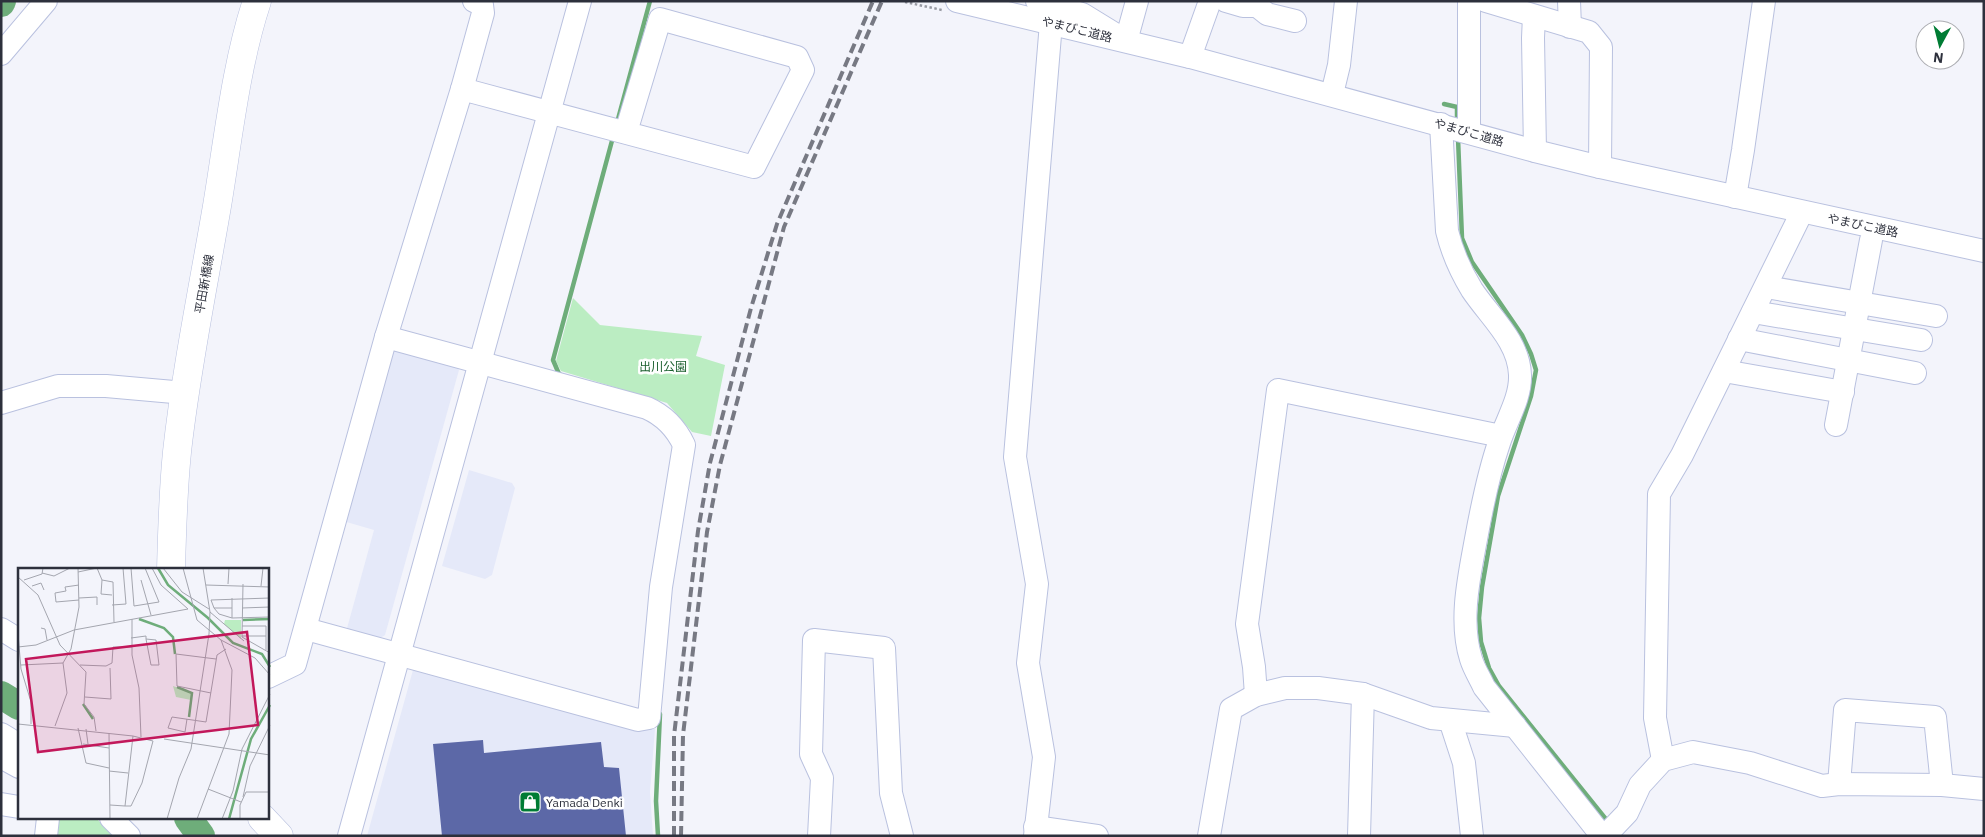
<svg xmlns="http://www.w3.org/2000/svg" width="1985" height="837" viewBox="0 0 1985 837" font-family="'IBM Plex Sans','Noto Sans JP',sans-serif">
	<rect width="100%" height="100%" fill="#f3f4fb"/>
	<!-- built -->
	<g fill="#e5e9f9">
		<polygon points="398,348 454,362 459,370 385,635 377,640 346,632 374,530 343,521 389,353"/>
		<polygon points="469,470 512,483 515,488 492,575 485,579 442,566"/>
		<polygon points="419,665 655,729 650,792 653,836 367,836 413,670"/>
	</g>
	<!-- green -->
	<g fill="#bbedc2">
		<polygon points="573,298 600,325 702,336 696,356 725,365 711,436 692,432 667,403 561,371 556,361"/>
		<polygon points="56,818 96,818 114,836 53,836"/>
	</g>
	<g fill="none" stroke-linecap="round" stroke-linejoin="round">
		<!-- stream -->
		<g stroke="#6ead7a" stroke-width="4.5">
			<polyline points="1444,104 1457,107 1457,123"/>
			<polyline points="618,119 650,1"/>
			<polyline points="1458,138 1462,238 1472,262 1522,335 1531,354 1536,370 1531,396 1498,496 1482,587 1479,618 1481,642 1489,668 1499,686 1609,823"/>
			<polyline points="561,375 559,374 553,360 613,137"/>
			<polyline points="658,836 656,801 660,714"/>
		</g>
		<!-- river -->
		<g stroke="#6ead7a" stroke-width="28">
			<polyline points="1,3 2,1"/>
			<polyline points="1,695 19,706"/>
			<polyline points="188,818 201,836"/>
		</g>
	</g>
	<!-- building -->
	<polygon fill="#5c68a7" points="483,740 484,753 601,742 604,767 619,768 626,836 442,836 433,744"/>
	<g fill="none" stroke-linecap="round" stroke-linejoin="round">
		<!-- minor casing -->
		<g stroke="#b9c1df" stroke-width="24">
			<g id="minor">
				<polyline points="957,1 1190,57 1535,151 1600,167 1984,251"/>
				<polyline points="1037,1 1082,14 1126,41 1137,1"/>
				<polyline points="1226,1 1243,6 1257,6 1267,14 1295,21"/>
				<polyline points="1469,1 1469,132"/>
				<polyline points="1486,1 1589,32 1601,47 1600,167"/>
				<polyline points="1569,1 1570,27"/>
				<polyline points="1534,16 1533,38 1535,151"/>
				<polyline points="1,54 46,1"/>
				<polyline points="1190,57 1210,1"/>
				<polyline points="462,89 483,13 482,5 474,1"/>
				<polyline points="1332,94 1339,65 1346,1"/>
				<path d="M1441,124L1447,231C1452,252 1461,272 1472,290C1490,317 1519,341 1520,375C1521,398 1506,421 1499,443C1488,475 1482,506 1476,539C1469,577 1459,621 1471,659C1474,669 1480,678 1484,687L1602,836"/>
				<polyline points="1735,197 1743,150 1764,1"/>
				<polyline points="1766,287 1936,316"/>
				<polyline points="1753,312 1921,340"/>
				<polyline points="1739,339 1915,373"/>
				<polyline points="1724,371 1843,392"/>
				<polyline points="1,403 58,386 106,386 185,393"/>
				<polyline points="1836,425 1871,240"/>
				<polyline points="1,629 19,640"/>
				<path d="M306,629L638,720L649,718L661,587L684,445C676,428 665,416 647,408L386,337"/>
				<polyline points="268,677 295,664 386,337 462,89 754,167 803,70 797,57 660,19 626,132"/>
				<polyline points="1256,695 1254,667 1247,624 1278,390 1501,436"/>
				<polyline points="1450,720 1464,763 1472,836"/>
				<polyline points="1,734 19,745"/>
				<polyline points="1,757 19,767"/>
				<polyline points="1663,760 1655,718 1659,494 1682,455 1802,212"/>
				<polyline points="1839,784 1845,710 1935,717 1942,785"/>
				<polyline points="1,804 19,807"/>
				<polyline points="111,818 129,836"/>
				<polyline points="1035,827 1097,836"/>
				<polyline points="46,836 48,818"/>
				<polyline points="349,836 580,1"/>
				<polyline points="819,836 822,778 811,754 814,640 884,648 891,793 902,836"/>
				<polyline points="1035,836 1044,757 1028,663 1037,584 1015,457 1051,23"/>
				<polyline points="1209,836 1231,709 1256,695 1285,688 1318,688 1363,694 1431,718 1515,726"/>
				<polyline points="1359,836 1363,694"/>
				<polyline points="1605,836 1627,813 1640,785 1663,760 1693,752 1750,763 1822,786 1839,784 1942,785 1984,789"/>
			</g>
		</g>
		<!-- major casing -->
		<g stroke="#b9c1df" stroke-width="29">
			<g id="major">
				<path d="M171,570C172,530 173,491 177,452C186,370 203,288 217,206C228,140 236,64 257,1"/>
				<polyline points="262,818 279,836"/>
			</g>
		</g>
		<!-- path -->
		<polyline stroke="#9799a2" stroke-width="2.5" stroke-dasharray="2.5 2.5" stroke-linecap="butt" points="905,2 942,10"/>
		<!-- minor -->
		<use href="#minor" stroke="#fff" stroke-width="22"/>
		<!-- major -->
		<use href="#major" stroke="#fff" stroke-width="28"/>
		<!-- rail -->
		<g stroke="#777983" stroke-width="4" stroke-dasharray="10 5" stroke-linecap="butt">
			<polyline points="674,836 674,736 698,531 710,463 751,308 777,224 873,1"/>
			<polyline points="681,836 683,735 707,532 720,465 784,227 882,1"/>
		</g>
	</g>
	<!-- icons -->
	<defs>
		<g id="shop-square" transform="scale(1.125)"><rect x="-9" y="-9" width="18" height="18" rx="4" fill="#007c34" stroke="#fff"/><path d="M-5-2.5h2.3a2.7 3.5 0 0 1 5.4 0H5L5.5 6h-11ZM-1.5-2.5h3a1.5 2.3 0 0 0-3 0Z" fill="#fff"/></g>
	</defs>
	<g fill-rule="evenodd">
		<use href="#shop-square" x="530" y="802"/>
	</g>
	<g text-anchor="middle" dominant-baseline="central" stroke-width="5" stroke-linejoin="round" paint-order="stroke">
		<!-- street labels -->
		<g font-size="12" fill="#2d303c" stroke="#fff">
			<text transform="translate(1077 29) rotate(14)">やまびこ道路</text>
			<text transform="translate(1469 132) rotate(16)">やまびこ道路</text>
			<text transform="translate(1863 225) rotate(12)">やまびこ道路</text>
			<text transform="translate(204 284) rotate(-80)">平田新橋線</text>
		</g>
		<!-- park labels -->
		<g font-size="12" fill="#1b5f2e" stroke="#fff">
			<text x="663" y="366">出川公園</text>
		</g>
		<!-- poi labels -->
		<g font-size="12" fill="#2d303c" stroke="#fff" text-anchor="start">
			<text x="546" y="802">Yamada Denki</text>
		</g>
	</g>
	<!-- overview -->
	<g transform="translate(18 568)">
		<rect width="251" height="251" fill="#f3f4fb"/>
		<path d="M207,52H223V71L206,56ZM155,118L173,124V132L158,129Z" fill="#bbedc2"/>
		<path fill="none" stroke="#6ead7a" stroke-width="2.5" d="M140,0L150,17L190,50L215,75L244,86L252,99M121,51L146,60L155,69L157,86M225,52L252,51M159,119L174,125L171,149M65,136L75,151M211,251L233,171L252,137"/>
		<path fill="none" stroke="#a4a6af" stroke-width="1" d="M79,0L84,12L83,26L94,27M113,0L116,38L141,34L127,0M134,0L143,17L170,41M145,0L164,24L191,41M165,0L179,52L203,72L214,102L211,166L179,251M60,4L79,0M24,5L36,8L52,0M0,9L20,27L42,77L68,104L66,136L76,149L78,163M6,12L24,6L25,0M84,12L95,14L96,54M123,12L133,47M210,16L211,0M225,16L224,69L252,85M188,17L252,19M14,18L23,15L26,22M243,18L245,0M61,30L79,29V37M214,30V50L252,49M61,32L38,34L37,25L48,23L47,19L61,17M94,37L108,36L105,0M196,40L201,46L214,50M214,40H196L193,32L252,30M224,40L252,39M192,44L226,73M114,51V87L121,120L123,169M224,58H248V82M23,60L27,61L29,72M0,66L3,101L13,134V156M224,68H248M113,70L128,68V71L138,72L141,97H133L128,71M203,72L237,90L252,107M0,79L18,77L56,62L170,41M3,97L45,95M62,97L88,98L94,95L95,79H114M193,125L159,118L158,86L198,91M67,129L93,131L92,100M169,151L167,164L150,160L154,149L188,154L199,87L208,81M0,156L115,168M37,158L49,125L45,95L53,81L61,39L60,0M60,160L68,195L91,200M68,161L70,176M91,165L92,251M146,171L252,187M65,176L91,180M91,203L110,205M190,221L223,234M225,229L232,198L252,157M92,237L107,238H113L124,215L135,173L115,168L107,238M149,251L161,210L173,181L191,66L192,44L185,0M204,251L215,223L224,181L252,126M222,251V237L228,224H252"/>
		<path fill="#c2185b" fill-opacity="0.15" stroke="#c2185b" stroke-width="2.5" d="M229,64L240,157L20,184L8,91Z"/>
		<rect width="251" height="251" fill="none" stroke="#2d303c" stroke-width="2.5"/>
	</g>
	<!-- border -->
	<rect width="1985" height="837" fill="none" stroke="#2d303c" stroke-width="5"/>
	<!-- north arrow -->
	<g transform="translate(1940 45) rotate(187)"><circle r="24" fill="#ffffff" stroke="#abacb1"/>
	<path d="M0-4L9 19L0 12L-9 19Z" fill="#007c34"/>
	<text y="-8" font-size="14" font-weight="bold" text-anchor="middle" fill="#2d303c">N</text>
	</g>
</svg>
